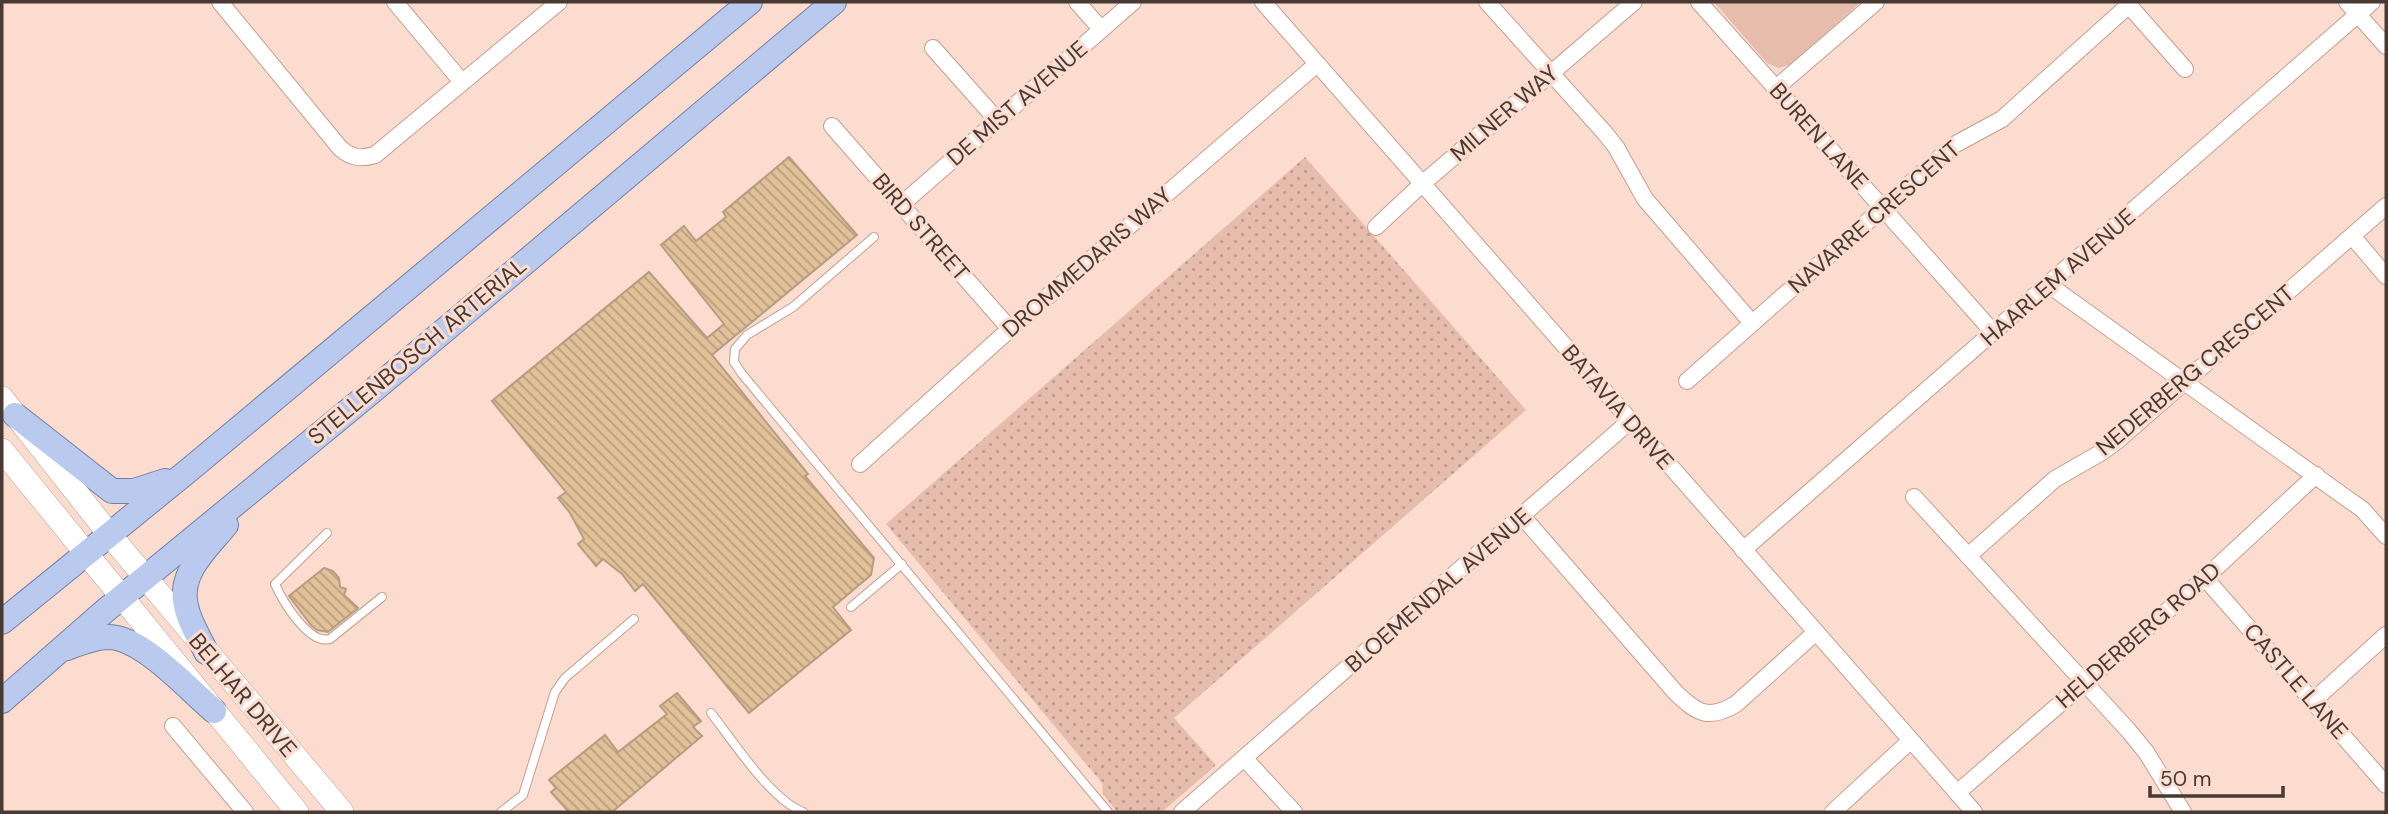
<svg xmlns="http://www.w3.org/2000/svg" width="2388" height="814" viewBox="0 0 2388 814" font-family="'DM Sans',sans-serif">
	<defs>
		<pattern id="grass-dots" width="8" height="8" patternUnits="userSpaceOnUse" patternTransform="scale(1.75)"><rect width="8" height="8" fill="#e6bdad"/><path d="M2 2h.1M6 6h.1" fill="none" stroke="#bc9b8d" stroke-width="1.8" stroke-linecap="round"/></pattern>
		<pattern id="building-back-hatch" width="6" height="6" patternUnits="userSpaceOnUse" patternTransform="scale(1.75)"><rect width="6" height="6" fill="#e2c098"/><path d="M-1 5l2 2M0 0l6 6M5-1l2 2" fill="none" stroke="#b99d7d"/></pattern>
	</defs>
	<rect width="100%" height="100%" fill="#fbdccf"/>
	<!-- grass -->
	<polygon fill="url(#grass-dots)" points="1305,157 1526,410 1174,718 1216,765 1162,812 1117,812 1103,794 1102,783 886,524"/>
	<!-- green -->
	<polygon fill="#e6bdad" points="1714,2 1861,2 1792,64 1779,68 1767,63"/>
	<!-- building -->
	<g fill="url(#building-back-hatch)" stroke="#b69d81" stroke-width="2">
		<polygon points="789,157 857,235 712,355 808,474 805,476 874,558 871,575 833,607 851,630 749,713 643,584 635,591 622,574 603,559 596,566 578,544 584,539 570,513 558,498 566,492 492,401 649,272 707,338 724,324 661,245 684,226 696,241 726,217 723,212"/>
		<polygon points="324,568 333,571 339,578 340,587 346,589 344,595 358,608 328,632 317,630 311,625 289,596"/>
		<polygon points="677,693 701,721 693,727 702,736 612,812 569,812 551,792 556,788 549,780 605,735 618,752 667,714 660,706"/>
	</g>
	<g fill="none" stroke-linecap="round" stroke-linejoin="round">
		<!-- lane casing -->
		<g stroke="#c39e8f" stroke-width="10">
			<g id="lane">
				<polyline points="874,237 793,307 747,335 735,349 734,362 742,374 1108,812"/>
				<path d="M327,533L275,584C283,602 309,645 330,639L382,597"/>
				<polyline points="851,607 902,564"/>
				<path d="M711,713C734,742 770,799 803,812"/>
				<polyline points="501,812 523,795 555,692 565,678 634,619"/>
			</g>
		</g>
		<!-- street casing -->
		<g stroke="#c39e8f" stroke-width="18">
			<g id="street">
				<path d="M220,2L340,148C351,158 361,159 375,155L559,2"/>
				<polyline points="395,2 462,82"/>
				<polyline points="1077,2 1101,29"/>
				<polyline points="1263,2 1974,812"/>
				<polyline points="1487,2 1604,132 1616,147 1645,199 1752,323"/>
				<polyline points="1699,2 1994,333"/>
				<polyline points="2126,2 2185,69"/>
				<polyline points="2347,2 2386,46"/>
				<polyline points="933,48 997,120"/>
				<polyline points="1776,88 1876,2"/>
				<polyline points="832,126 1010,329"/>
				<polyline points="902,204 1133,2"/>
				<polyline points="1376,227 1422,184 1634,2"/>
				<polyline points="2352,236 2386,276"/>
				<polyline points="2049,285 2349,500 2362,509 2386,536"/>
				<polyline points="1687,381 1954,145 2002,119 2129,5"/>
				<polyline points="860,464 1010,329 1317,64"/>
				<polyline points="1914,497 2128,730 2146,752 2183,812"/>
				<path d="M1522,516L1676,693C1698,714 1709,720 1736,704L1816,632"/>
				<polyline points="1743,550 2372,2"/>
				<polyline points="1968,556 2055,479 2102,452 2117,441 2386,206"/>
				<polyline points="2205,578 2386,785"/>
				<polyline points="2313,701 2386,635"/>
				<polyline points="173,726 245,812"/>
				<polyline points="1245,759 1294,812"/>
				<polyline points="1957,793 2205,578 2316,475"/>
				<polyline points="1182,812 1630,421"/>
				<polyline points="1833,812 1910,741"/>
			</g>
		</g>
		<!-- secondary casing -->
		<g stroke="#c39e8f" stroke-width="24">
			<g id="secondary">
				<polyline points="2,398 109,534 342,812"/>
				<polyline points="2,450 297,812"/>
			</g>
		</g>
		<!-- primary casing -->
		<g stroke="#7480a5" stroke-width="26">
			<g id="primary">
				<polyline points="15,415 112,491 134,491 165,481"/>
				<polyline points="2,622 189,470 750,2"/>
				<path d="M67,648C80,643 95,637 109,637C143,638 188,689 214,711"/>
				<path d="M206,652C199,637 189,622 186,606C178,573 207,548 226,525"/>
				<polyline points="2,701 106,610 370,393 834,2"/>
			</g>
		</g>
		<!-- lane -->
		<use href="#lane" stroke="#fff" stroke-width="8"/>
		<!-- street -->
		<use href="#street" stroke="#fff" stroke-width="16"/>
		<!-- secondary -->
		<use href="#secondary" stroke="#fff" stroke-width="23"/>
		<!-- primary -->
		<use href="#primary" stroke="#bacaee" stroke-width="24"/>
	</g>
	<g text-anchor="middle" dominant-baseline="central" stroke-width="6" stroke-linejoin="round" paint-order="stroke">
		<!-- street labels -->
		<g font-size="23" fill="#483933" stroke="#fbdccf">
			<text transform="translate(1017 103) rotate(-41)">DE MIST AVENUE</text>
			<text transform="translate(1504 113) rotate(-41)">MILNER WAY</text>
			<text transform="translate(1819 136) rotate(48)">BUREN LANE</text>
			<text transform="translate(1874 217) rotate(-41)">NAVARRE CRESCENT</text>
			<text transform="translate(921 227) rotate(49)">BIRD STREET</text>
			<text transform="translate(1087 262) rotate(-41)">DROMMEDARIS WAY</text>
			<text transform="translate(2058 277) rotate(-41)">HAARLEM AVENUE</text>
			<text transform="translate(417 351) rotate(-40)">STELLENBOSCH ARTERIAL</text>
			<text transform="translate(2195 370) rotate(-40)">NEDERBERG CRESCENT</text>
			<text transform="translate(1618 407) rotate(49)">BATAVIA DRIVE</text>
			<text transform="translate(1438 590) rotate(-41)">BLOEMENDAL AVENUE</text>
			<text transform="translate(2138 635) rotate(-41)">HELDERBERG ROAD</text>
			<text transform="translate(2296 681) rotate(49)">CASTLE LANE</text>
			<text transform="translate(243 695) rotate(50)">BELHAR DRIVE</text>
		</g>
	</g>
	<!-- border -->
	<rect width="2388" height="814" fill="none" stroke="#483933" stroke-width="7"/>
	<!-- scale -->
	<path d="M2150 786v10h133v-10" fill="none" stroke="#483933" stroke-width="3.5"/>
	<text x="2160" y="786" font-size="21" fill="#483933" stroke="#fbdccf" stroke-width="5" paint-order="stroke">50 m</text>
</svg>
